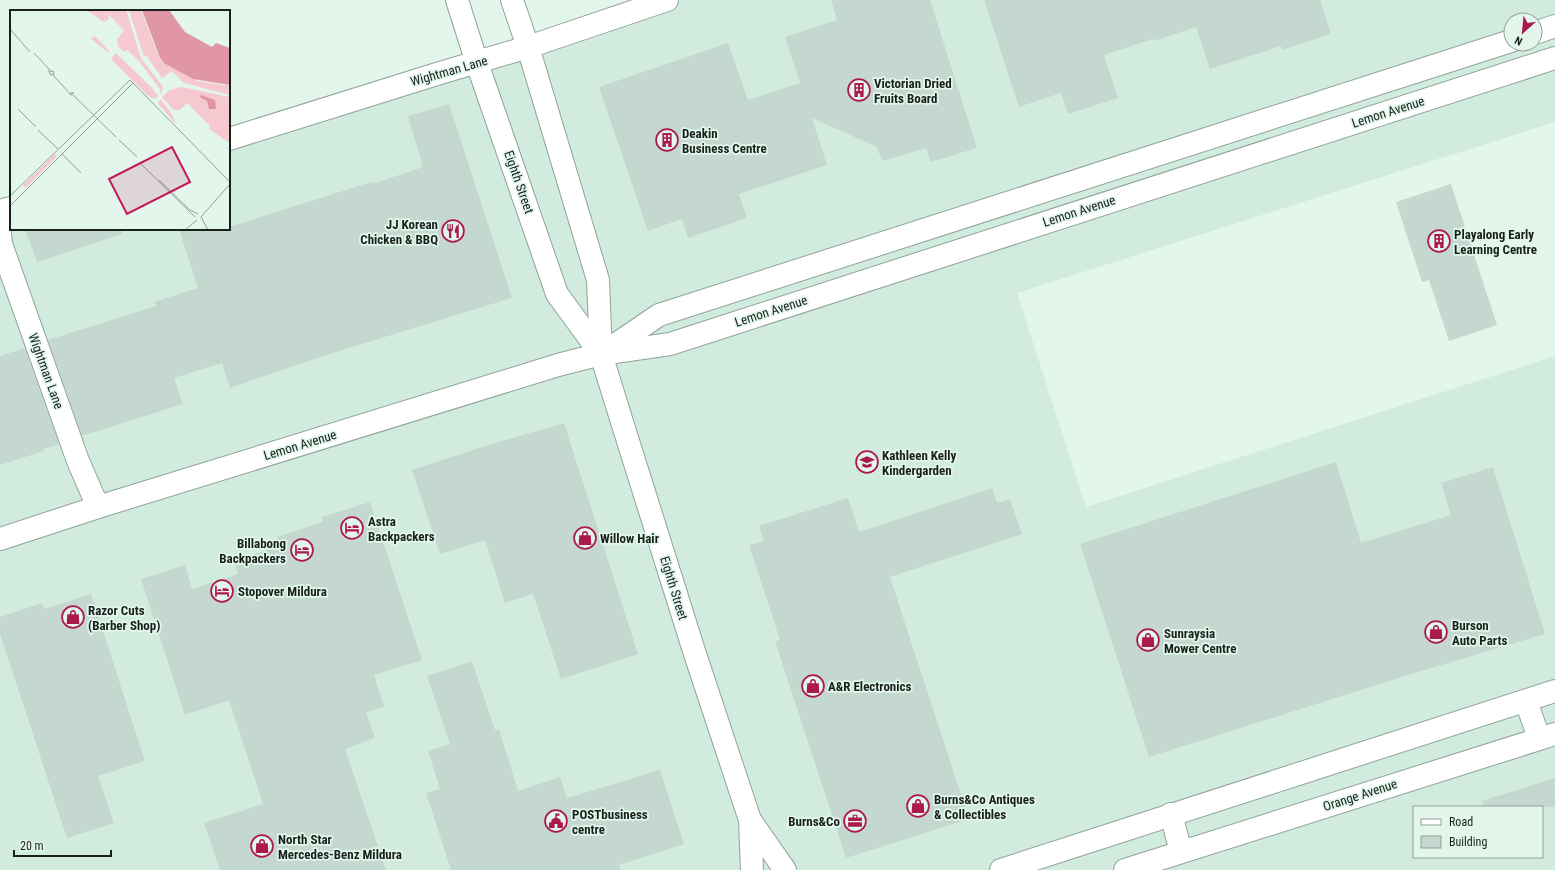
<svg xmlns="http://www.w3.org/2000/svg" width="1555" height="870" viewBox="0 0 1555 870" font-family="'Roboto Condensed',sans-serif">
	<rect width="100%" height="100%" fill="#e2f6ec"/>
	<!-- built -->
	<path fill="#d1ecdf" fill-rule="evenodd" d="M661,0H1555V122L1017,293L1086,507L1555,356V870H0V223L11,219V229H229V146ZM1511,20H1535V44H1511ZM1414,807H1542V857H1414Z"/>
	<!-- building -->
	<g fill="#c5d8cf">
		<polygon points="831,0 930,0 977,148 931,162 926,148 882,161 877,147 812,118 827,165 739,194 747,218 688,238 682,219 648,231 599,87 728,43 748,100 800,83 785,37 837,20"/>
		<polygon points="984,0 1320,0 1331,34 1282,50 1281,46 1210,69 1196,27 1154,41 1153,39 1104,55 1118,98 1068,114 1061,93 1019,107"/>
		<polygon points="449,104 512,298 323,356 230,388 222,363 174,378 183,404 82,436 48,340 156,306 154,302 198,288 179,229 229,229 229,227 371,182 372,184 423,167 408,116"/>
		<polygon points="1451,184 1497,325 1449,341 1429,280 1422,282 1396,202"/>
		<polygon points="25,229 122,229 122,234 37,262"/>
		<polygon points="25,348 59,444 44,449 44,451 0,465 0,356"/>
		<polygon points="564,423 638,654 561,679 533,594 505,603 485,540 440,554 412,470 485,446"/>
		<polygon points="1336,462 1361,543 1451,515 1441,483 1493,467 1545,634 1405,676 1149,757 1080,544"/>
		<polygon points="992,488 997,503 1010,499 1022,534 890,577 969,819 846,858 775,641 780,640 749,545 764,541 759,526 848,498 859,532"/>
		<polygon points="370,502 422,660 374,675 384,707 366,712 375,738 345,749 386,870 220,870 204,823 263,804 229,700 185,715 141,579 185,565 192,589 238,574 234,560 280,546 277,537 323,522 322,517"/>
		<polygon points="91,594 145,761 98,776 114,823 67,838 0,634 0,617 42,603 44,609"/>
		<polygon points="472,661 495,730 499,729 518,791 560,777 567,798 660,770 684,844 619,865 621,870 451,870 426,793 440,789 428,751 450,744 427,676"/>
		<polygon points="1555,778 1555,807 1483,807 1482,801"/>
	</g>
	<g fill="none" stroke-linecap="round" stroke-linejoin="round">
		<!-- minor casing -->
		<g stroke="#90a29a" stroke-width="24">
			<g id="minor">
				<polyline points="457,0 477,63 557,294 601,354"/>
				<polyline points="512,0 528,47 598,280 601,354 622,422 695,654 750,820 785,870"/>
				<polyline points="1535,33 1555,26"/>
				<polyline points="229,139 440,73 528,47 667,0"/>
				<polyline points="0,221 6,209 11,208"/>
				<polyline points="0,234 1,244 78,461 98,507"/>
				<polyline points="606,351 659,315 1511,41"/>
				<polyline points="0,539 98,507 558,365 601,354 670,344 1555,58"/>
				<polyline points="1526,701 1539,738"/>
				<polyline points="1171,814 1181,852"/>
				<polyline points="750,820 752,870"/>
				<polyline points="1001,870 1555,691"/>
				<polyline points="1125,870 1555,734"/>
			</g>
		</g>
		<!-- minor -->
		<use href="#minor" stroke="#fff" stroke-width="22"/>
	</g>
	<!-- icons -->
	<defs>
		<g id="building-ring" transform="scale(1.15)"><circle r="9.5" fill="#e2f6ec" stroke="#ac194d" stroke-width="1.5"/><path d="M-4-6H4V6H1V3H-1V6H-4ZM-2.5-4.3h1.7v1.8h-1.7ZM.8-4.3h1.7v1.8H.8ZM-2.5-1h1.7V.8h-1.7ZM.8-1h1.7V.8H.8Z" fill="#ac194d"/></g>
		<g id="restaurant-ring" transform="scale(1.15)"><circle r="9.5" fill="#e2f6ec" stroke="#ac194d" stroke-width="1.5"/><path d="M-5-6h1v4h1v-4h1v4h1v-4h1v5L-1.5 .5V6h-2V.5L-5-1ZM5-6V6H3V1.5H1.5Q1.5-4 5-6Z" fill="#ac194d"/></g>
		<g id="school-ring" transform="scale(1.15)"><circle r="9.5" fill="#e2f6ec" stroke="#ac194d" stroke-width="1.5"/><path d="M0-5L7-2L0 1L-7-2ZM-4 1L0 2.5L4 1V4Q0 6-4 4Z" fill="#ac194d"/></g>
		<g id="hotel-ring" transform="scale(1.15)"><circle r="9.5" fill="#e2f6ec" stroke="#ac194d" stroke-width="1.5"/><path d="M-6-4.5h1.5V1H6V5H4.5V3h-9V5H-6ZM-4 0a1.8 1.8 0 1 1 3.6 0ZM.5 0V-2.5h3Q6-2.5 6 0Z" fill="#ac194d"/></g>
		<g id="shop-ring" transform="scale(1.15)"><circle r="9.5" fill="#e2f6ec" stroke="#ac194d" stroke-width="1.5"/><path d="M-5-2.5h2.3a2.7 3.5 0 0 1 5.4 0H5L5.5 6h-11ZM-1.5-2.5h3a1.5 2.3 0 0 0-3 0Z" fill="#ac194d"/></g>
		<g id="civic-ring" transform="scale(1.15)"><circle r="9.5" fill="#e2f6ec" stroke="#ac194d" stroke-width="1.5"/><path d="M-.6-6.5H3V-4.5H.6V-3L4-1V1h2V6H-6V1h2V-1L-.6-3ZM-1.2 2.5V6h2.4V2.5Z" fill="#ac194d"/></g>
		<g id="office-ring" transform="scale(1.15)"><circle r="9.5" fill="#e2f6ec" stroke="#ac194d" stroke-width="1.5"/><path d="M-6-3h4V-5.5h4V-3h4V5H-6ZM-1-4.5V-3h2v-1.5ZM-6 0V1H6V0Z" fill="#ac194d"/></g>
	</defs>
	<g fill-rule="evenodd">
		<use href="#building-ring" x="859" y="90"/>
		<use href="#building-ring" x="667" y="140"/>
		<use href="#restaurant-ring" x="453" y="231"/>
		<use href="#building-ring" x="1439" y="241"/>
		<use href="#school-ring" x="867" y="462"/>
		<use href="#hotel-ring" x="352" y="528"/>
		<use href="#shop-ring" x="585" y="538"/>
		<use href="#hotel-ring" x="302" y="550"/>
		<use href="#hotel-ring" x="222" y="591"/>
		<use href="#shop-ring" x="73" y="617"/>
		<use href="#shop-ring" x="1436" y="632"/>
		<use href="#shop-ring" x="1148" y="640"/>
		<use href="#shop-ring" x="813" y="686"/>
		<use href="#shop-ring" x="918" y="806"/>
		<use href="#civic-ring" x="556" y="821"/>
		<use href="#office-ring" x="855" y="821"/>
		<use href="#shop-ring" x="262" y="846"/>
	</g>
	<g text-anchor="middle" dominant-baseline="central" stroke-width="3.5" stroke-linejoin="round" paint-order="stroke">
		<!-- street labels -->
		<g font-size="13" fill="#19201c" stroke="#e2f6ec">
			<text transform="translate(449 71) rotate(-16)">Wightman Lane</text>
			<text transform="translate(1388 112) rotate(-18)">Lemon Avenue</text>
			<text transform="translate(519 182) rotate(71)">Eighth Street</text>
			<text transform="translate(1079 211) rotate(-18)">Lemon Avenue</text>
			<text transform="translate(771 311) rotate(-18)">Lemon Avenue</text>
			<text transform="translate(46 371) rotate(70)">Wightman Lane</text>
			<text transform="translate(300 445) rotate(-17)">Lemon Avenue</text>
			<text transform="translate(674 588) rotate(73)">Eighth Street</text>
			<text transform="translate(1360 795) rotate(-18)">Orange Avenue</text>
		</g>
		<!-- poi labels -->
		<g font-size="13" font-weight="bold" fill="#19201c" stroke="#e2f6ec" text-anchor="start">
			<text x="874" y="83">Victorian Dried<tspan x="874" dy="15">Fruits Board</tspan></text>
			<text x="682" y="133">Deakin<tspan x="682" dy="15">Business Centre</tspan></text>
			<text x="438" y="224" text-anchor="end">JJ Korean<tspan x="438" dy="15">Chicken &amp; BBQ</tspan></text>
			<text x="1454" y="234">Playalong Early<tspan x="1454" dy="15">Learning Centre</tspan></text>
			<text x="882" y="455">Kathleen Kelly<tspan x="882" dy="15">Kindergarden</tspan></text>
			<text x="368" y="521">Astra<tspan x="368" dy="15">Backpackers</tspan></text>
			<text x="600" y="538">Willow Hair</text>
			<text x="286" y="543" text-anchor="end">Billabong<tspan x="286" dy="15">Backpackers</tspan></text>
			<text x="238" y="591">Stopover Mildura</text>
			<text x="88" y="610">Razor Cuts<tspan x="88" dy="15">(Barber Shop)</tspan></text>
			<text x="1452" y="625">Burson<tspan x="1452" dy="15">Auto Parts</tspan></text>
			<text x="1164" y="633">Sunraysia<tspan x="1164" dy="15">Mower Centre</tspan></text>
			<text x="828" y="686">A&amp;R Electronics</text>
			<text x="934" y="799">Burns&amp;Co Antiques<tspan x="934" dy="15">&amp; Collectibles</tspan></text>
			<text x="572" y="814">POSTbusiness<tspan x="572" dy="15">centre</tspan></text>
			<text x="840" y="821" text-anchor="end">Burns&amp;Co</text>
			<text x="278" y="839">North Star<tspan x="278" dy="15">Mercedes-Benz Mildura</tspan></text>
		</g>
	</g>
	<!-- overview -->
	<g transform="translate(10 10)">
		<rect width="220" height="220" fill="#e2f6ec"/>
		<path d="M76,0H116L131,48L153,77L151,85L150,79L128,50L117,40L114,42L108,36L107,30L114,20L98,4L99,9L94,12ZM119,0H131L150,50L188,71L220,76V85L174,73L162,61L152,68L136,45L134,47ZM85,26L99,41V43L81,29ZM106,43L143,79L148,86L145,89L138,86L101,49ZM171,77L220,87V133L199,119L200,116L177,93L170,100H164L152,87L160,80ZM150,89L160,101L167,115L148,94ZM45,144L47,146L16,178L13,175Z" fill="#f6c8cf"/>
		<path d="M132,0H159L175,22L202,37L206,33L220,38V75L183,69L154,53L150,48ZM191,85L205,90L206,99H199L197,91L190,87Z" fill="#e096a4"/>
		<path fill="none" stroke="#92a099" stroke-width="1" d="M0,19L20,42M24,43L41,61M38,60L41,65L44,64L43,61L40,62M43,65L61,85L64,83H60M63,85L106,127M8,99L26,117M28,120L48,139M109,130L127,147M52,144L71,163M129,152L185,207M149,170L180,200L188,204M0,186L120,70L220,172M0,196L123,73M191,207L220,174M191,207L198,220M175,220L187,210"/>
		<path fill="#c2185b" fill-opacity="0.15" stroke="#c2185b" stroke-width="2" d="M162,137L180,172L117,204L99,169Z"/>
		<rect width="220" height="220" fill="none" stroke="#19201c" stroke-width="2"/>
	</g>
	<!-- legend -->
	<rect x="1413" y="806" width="130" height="52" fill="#e2f6ec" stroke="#92a099"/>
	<rect x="1421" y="819" width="20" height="6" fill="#ffffff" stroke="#92a099"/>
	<text x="1449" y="826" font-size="12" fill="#19201c">Road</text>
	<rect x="1421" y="836" width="20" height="12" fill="#c5d8cf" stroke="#92a099"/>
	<text x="1449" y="846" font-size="12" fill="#19201c">Building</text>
	<!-- north arrow -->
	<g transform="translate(1523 32) rotate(207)"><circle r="19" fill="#e2f6ec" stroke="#92a099"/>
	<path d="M0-3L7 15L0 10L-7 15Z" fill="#ac194d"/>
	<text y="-6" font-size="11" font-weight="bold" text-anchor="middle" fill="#19201c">N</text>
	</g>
	<!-- scale -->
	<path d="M14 850v6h97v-6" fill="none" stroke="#19201c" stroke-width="2"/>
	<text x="20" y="850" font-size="12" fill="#19201c" stroke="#e2f6ec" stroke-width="3" paint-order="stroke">20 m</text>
</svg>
